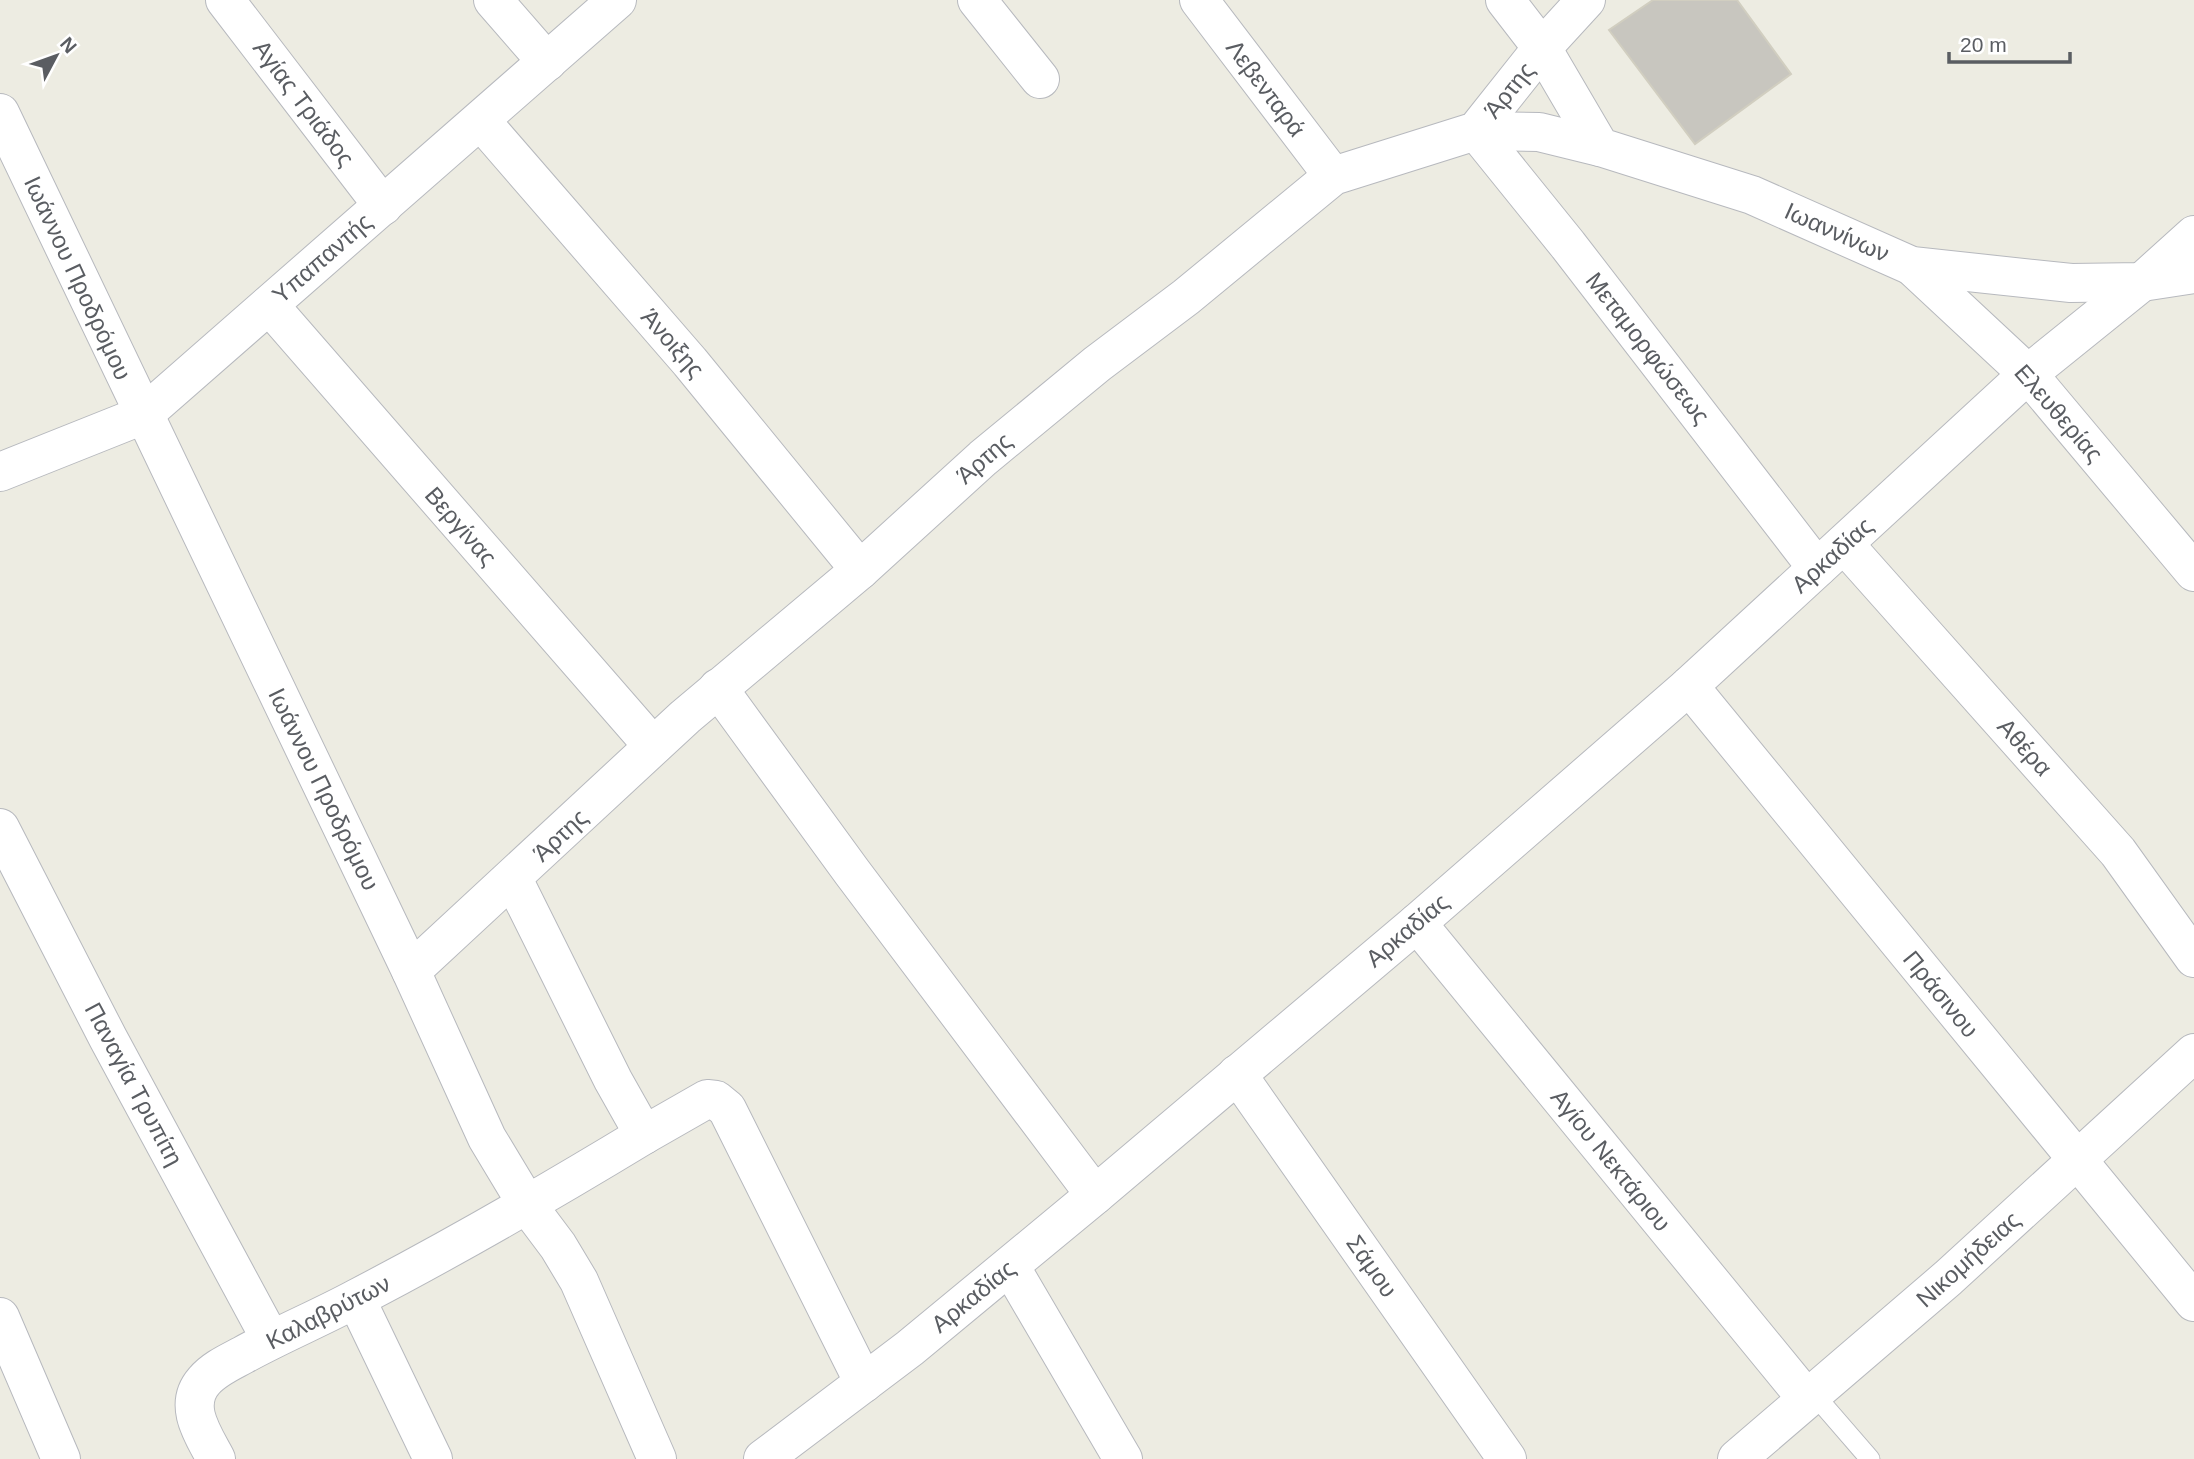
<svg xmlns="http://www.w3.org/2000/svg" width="2194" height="1459" viewBox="0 0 2194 1459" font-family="Arial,sans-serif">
	<rect width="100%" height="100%" fill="#edece2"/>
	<!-- building -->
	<polygon fill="#c8c6bf" stroke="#d1cec0" stroke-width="2" points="1653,0 1737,0 1791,74 1695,144 1609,30"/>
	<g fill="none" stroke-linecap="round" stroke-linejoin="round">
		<!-- service casing -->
		<g stroke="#b7b9be" stroke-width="21">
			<polyline id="service" points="1812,1392 1870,1459"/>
		</g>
		<!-- minor casing -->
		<g stroke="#b7b9be" stroke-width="40">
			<g id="minor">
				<polyline points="225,0 383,206"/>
				<polyline points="493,0 547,62"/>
				<polyline points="977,0 1040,79"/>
				<polyline points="1199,0 1333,176"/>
				<polyline points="1505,0 1542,48 1600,147 1752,195 1912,266 2071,283 2142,282 2194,274"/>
				<polyline points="0,113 411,971 487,1138 528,1206 558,1246 579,1281 657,1459"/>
				<polyline points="481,121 690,362 860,570"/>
				<polyline points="1476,131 1568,245 1817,568"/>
				<polyline points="1476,131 1539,132 1600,147"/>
				<polyline points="1912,266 2028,374 2194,572"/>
				<polyline points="269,305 653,746"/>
				<polyline points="1844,544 2118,852 2194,958"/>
				<polyline points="1689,686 2194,1302"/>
				<polyline points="718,688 852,872 1095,1195"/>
				<polyline points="0,828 108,1038 271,1340"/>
				<polyline points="513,879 613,1080 644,1135 707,1099 716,1100 727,1109 864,1383"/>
				<polyline points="1417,923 1806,1398"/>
				<polyline points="411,971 685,717 860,570 983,458 1097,364 1186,297 1333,176 1476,131 1542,48 1586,0"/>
				<polyline points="1237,1074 1507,1459"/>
				<polyline points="1010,1266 1123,1459"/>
				<polyline points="356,1299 433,1459"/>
				<polyline points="0,1317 61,1459"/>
				<path d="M216,1459C204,1436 182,1406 204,1381C214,1369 230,1362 243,1355C281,1334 320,1318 357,1298C455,1247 550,1192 644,1135"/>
				<polyline points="763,1459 910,1348 1095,1195 1417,923 1689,686 2028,374 2142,282 2194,235"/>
				<polyline points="1737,1459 1948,1278 2194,1053"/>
			</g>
		</g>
		<!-- tertiary casing -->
		<g stroke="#b7b9be" stroke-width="40">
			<polyline id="tertiary" points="0,472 143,415 617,0"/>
		</g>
		<!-- service -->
		<use href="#service" stroke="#fff" stroke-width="19"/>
		<!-- minor -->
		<use href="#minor" stroke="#fff" stroke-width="38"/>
		<!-- tertiary -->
		<use href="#tertiary" stroke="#fff" stroke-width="38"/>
	</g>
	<g text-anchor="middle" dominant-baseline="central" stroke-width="5" stroke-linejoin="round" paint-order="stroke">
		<!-- street labels -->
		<g font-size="24" fill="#5a5d62" stroke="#fff">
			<text transform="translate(1266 88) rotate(53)">Λεβενταρά</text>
			<text transform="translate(1509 90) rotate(-51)">Άρτης</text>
			<text transform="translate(304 103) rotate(53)">Αγίας Τριάδος</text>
			<text transform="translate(1837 232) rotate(24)">Ιωαννίνων</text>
			<text transform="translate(322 258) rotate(-41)">Υπαπαντής</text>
			<text transform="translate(78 278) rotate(65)">Ιωάννου Προδρόμου</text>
			<text transform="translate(673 343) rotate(49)">Άνοιξης</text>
			<text transform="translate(1648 348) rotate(52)">Μεταμορφώσεως</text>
			<text transform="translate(2059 413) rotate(49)">Ελευθερίας</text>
			<text transform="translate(984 458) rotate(-41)">Άρτης</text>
			<text transform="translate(461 526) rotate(49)">Βεργίνας</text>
			<text transform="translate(1832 555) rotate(-42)">Αρκαδίας</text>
			<text transform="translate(2025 747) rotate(48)">Αθέρα</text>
			<text transform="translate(324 789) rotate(64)">Ιωάννου Προδρόμου</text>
			<text transform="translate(560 835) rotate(-43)">Άρτης</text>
			<text transform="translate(1407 930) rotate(-40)">Αρκαδίας</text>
			<text transform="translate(1941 994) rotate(51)">Πράσινου</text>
			<text transform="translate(134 1084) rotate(62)">Παναγία Τρυπίτη</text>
			<text transform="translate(1611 1160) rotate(51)">Αγίου Νεκτάριου</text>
			<text transform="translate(1968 1259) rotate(-42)">Νικομήδειας</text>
			<text transform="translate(1372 1266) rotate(55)">Σάμου</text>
			<text transform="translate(973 1296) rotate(-39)">Αρκαδίας</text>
			<text transform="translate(328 1312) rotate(-27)">Καλαβρύτων</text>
		</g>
	</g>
	<!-- north arrow -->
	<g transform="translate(56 56) rotate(49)" stroke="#ffffff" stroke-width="5" paint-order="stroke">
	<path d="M0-5L12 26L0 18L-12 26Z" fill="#5a5d62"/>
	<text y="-10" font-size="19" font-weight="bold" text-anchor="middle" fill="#5a5d62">N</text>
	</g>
	<!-- scale -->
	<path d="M1949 52v10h121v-10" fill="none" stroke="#5a5d62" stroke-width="3.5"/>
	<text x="1960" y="52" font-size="21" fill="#5a5d62" stroke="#ffffff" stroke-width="5" paint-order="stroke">20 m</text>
</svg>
